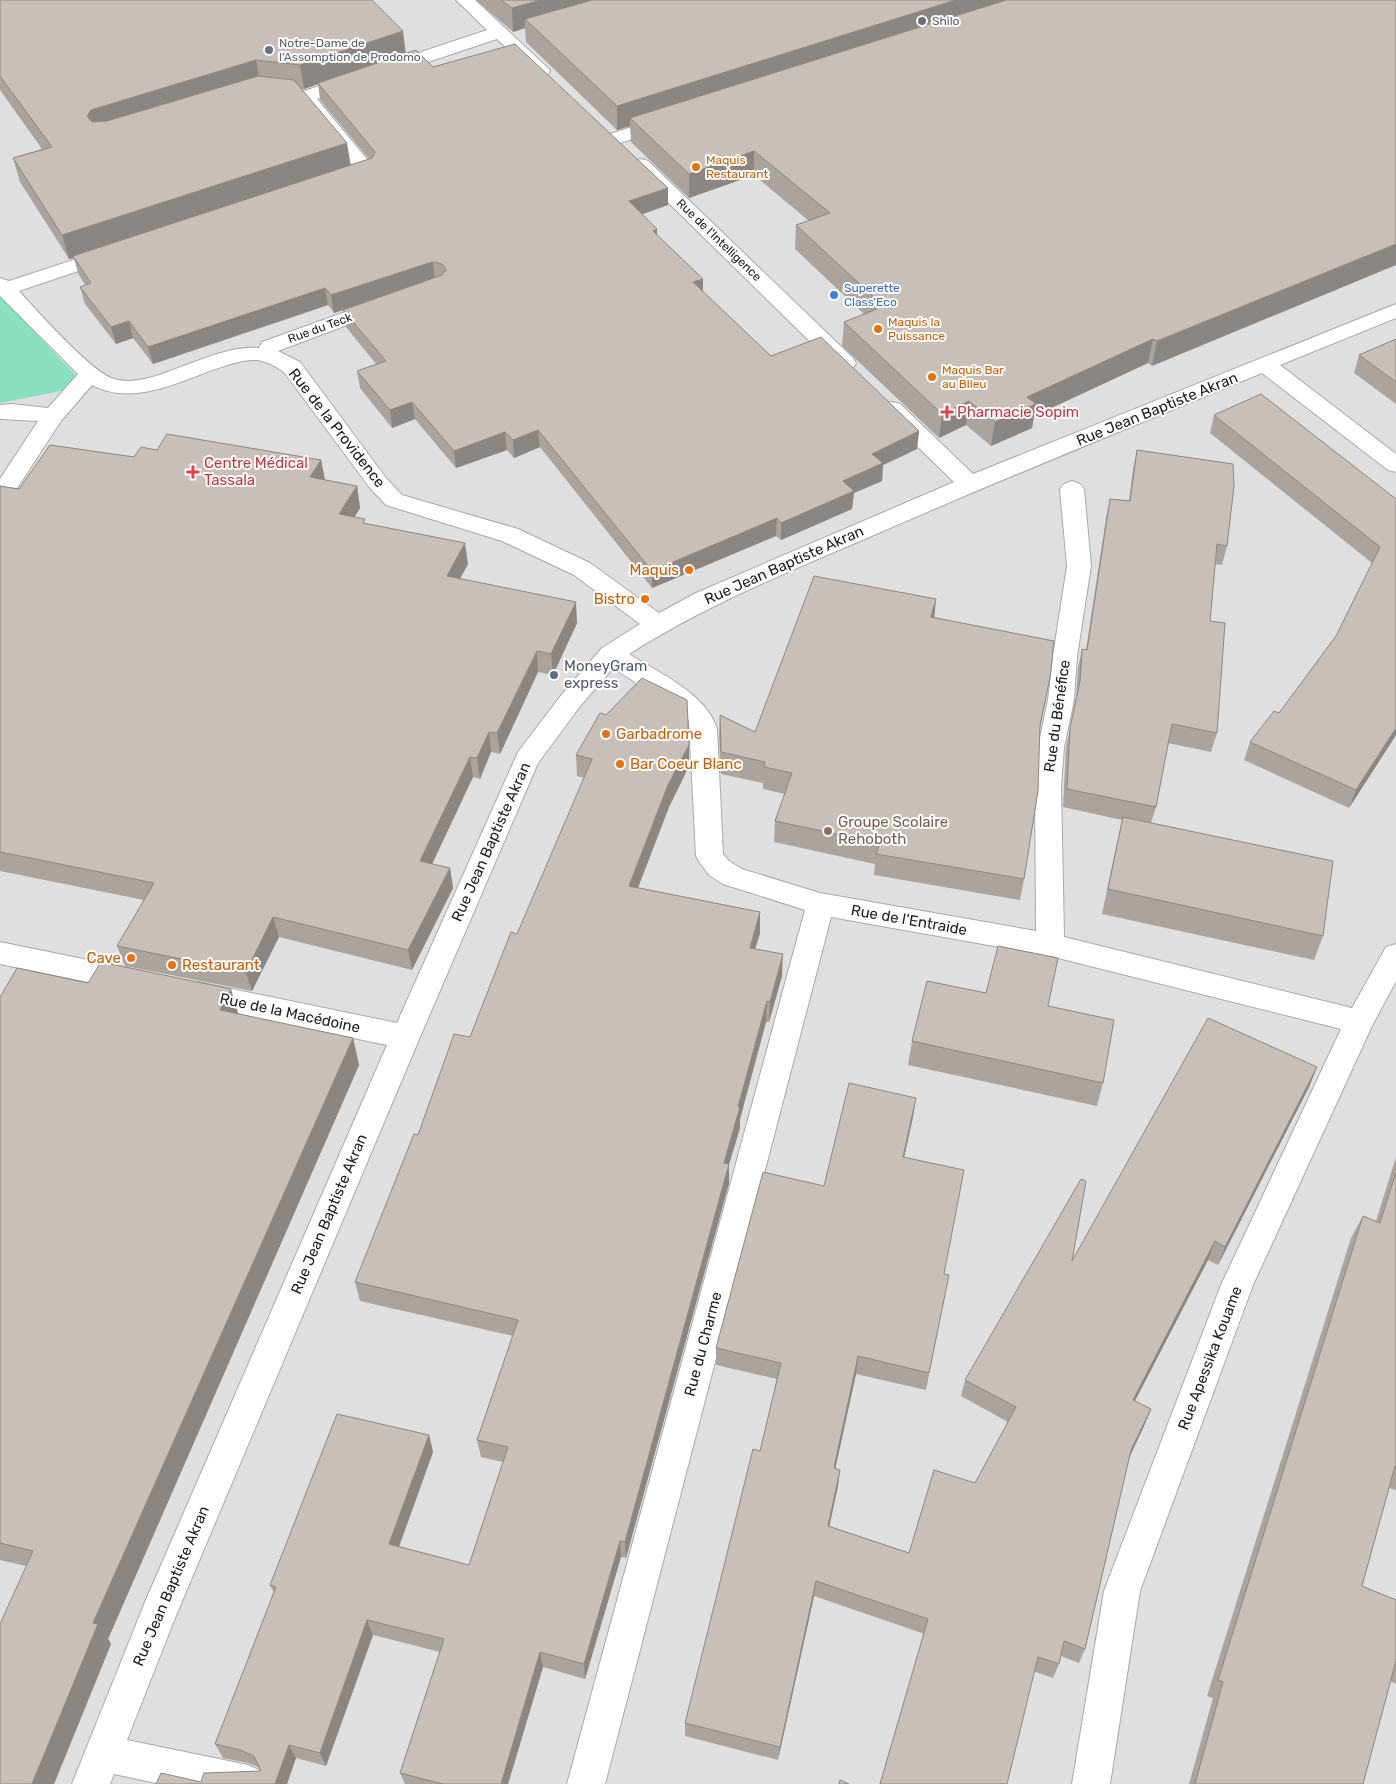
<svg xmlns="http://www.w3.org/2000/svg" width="1396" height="1784" viewBox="0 0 1396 1784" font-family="Rubik,sans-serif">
	<rect width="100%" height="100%" fill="#f2efe9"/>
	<!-- residential -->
	<rect fill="#e0dfdf" x="0" y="0" width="1396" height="1784"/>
	<!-- pitch -->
	<polygon fill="#88e0be" points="0,296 86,386 0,403"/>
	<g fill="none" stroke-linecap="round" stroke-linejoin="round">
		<!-- street casing -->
		<g stroke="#a9a9a9" stroke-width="2">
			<g id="street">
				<path d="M456,0H475L550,70L548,74H534L497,39L317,99L376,170C369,180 343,186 332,183L329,179L332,175L354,168L296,97L298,93L487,30Z"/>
				<polygon points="666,116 673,118 675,122 673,126 614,145 607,143 604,139 607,135"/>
				<polygon points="641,159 648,161 853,358 856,363 853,368 845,370 837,368 634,169 631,165 634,161"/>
				<path d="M110,248L117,250L120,254L117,258L19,291C37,311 91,372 114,379C138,386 166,372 189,364C210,356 235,346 259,348L262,342L373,302L380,300L387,302L391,306L387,310L278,351L300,362L386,478L402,495L518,529L590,563L659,613L696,593L954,482L884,414L881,409L884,404L892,402L900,404L973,474L1396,304V318L1280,365L1396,454V472L1388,470L1262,373C1130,427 998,481 867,538C786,573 704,606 629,654C659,673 707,694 717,729L723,854L729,861L742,869L820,893L1036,931L1035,787L1038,747L1048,700L1053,656L1067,566L1060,489L1064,484L1072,481L1080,484L1084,489L1091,566L1077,656L1074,700L1064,747L1061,787L1064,937L1352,1008L1386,947L1396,944V981L1372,1026L1253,1285L1140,1591L1110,1784H1072L1104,1591L1221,1285L1341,1029L1050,956L831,917L605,1784H567L805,910L723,884L709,875L700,863L696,856L689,721L683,713L613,668L581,705L538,763L420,1037L175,1618L127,1740L248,1765L261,1771L267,1784H161L114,1774L110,1784H72L145,1602L387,1045L198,1006L188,1002L184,994L188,986L198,982L397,1023L518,752L563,693L602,648L640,624L574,575L502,541L386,505L370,488L284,372C275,366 267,361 256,360C243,359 227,365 215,369C177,383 132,406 92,385L61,421L8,502L0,505V479L38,421L0,419V405L12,404L48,408L78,374L0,296V278L9,281Z"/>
				<polygon points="0,942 132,969 142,972 146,980 142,988 132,991 0,964"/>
			</g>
		</g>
		<!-- street -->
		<use href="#street" fill="#fff" fill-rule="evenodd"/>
	</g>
	<!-- wall -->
	<g fill="#aba49e" fill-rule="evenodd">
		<path d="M0,0L406,54L433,67L668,205L642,214L657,229V235L703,279V292L771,356L919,431L917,449L883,465L882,481L854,493L852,509L781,540L776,536L652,588L540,447L514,458L507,450L456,468L415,419L392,428L360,388L357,371L376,364L346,327L343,310L360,304L334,313L328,305L153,364L133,338L116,344L85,304L80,287L85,285L78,273L74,258L69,259L20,182L13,158L42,149L0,90ZM318,84L320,100L369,159L350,165L302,89H304Z"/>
		<polygon points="476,0 1396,0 1152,366 1148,363 1034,416 1032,428 991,446 966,425 939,438 842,346 844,322 864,314 795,249 796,225 809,221 754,175 689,198 631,142 630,126 617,130 526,42 525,28 513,32"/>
		<polygon points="1396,339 1396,404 1354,373 1359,355"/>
		<polygon points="1214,415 1396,499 1396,735 1349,808 1244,760 1250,742 1279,713 1336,636 1372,563 1210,433"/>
		<polygon points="157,450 321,460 325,480 357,486 360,508 354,517 366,524 468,564 460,578 577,623 553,675 538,672 500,754 491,752 480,779 473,777 432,864 450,868 453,888 412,970 279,937 252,991 125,966 117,946 144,900 0,871 0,486 19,489"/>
		<polygon points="1137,450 1227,546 1222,565 1215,564 1210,621 1217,733 1211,752 1168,743 1156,807 1151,823 1323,936 1314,960 1102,914 1117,842 1122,820 1063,807 1066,747 1076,700 1078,668 1082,649 1086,650 1106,518 1110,499 1129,501 1133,469"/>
		<polygon points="934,618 1046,700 1040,728 1024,879 1020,900 874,875 875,864 774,842 775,821 785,794 763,789 763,783 721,774 719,737 720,715 755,732"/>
		<polygon points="689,745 689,766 669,807 638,888 760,912 760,933 755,949 782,976 769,1022 766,1022 740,1119 740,1128 729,1164 729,1183 626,1558 621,1557 585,1679 543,1667 508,1784 405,1784 400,1773 440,1652 373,1635 326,1766 296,1758 287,1784 156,1784 201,1782 261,1771 260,1768 248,1763 223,1758 215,1744 274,1593 270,1585 429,1435 433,1452 399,1547 469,1565 503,1462 481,1457 477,1440 513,1336 360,1301 355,1282 418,1135 470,1037 517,934 584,778 577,776 576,755"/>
		<polygon points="986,993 1048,1006 1103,1083 1097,1106 908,1065 912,1041"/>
		<polygon points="0,997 239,1014 353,1038 359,1065 108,1639 111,1644 54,1784 0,1784 26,1566 0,1560"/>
		<polygon points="1317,1067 1309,1087 1218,1265 1208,1260 1135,1401 1151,1409 1144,1426 1130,1455 1085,1649 1079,1663 1061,1656 1059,1664 1053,1678 814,1596 778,1760 685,1736 685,1723 760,1451 777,1379 716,1365 716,1348 824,1186 913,1117 904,1157 944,1274 949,1275 926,1390 856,1374 835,1468 838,1486 829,1527 909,1553 975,1483 1008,1422 961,1396 965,1380 1072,1261"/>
		<polygon points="1396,1157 1396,1490 1389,1488 1362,1586 1396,1600 1396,1684 1390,1681 1363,1784 1189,1784 1213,1698 1207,1696 1351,1238 1363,1216 1376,1221"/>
	</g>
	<!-- shaded-wall -->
	<g fill="#8b8681">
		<polygon points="541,0 621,0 525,19 525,28 513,32 512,8"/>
		<polygon points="956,0 1027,0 630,118 630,126 617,130 617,106"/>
		<polygon points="403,31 406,55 318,83 318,84 304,89 300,65"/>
		<polygon points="256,60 260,84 97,134 87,116 91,110"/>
		<polygon points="347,143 351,167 73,256 74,258 69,259 62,235"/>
		<polygon points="754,151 754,175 689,198 689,174"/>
		<polygon points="668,188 668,205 629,219 629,201"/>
		<polygon points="657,229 657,247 653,231"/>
		<polygon points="1396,244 1396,265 1152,366 1157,341"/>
		<polygon points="433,262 435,279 334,313 331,295"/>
		<polygon points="703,279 703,296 693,282"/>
		<polygon points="325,288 328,305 153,364 148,347"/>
		<polygon points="129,321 133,338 116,344 111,327"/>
		<polygon points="1153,339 1148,363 1034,416 1032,428 991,446 995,422 1027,397"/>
		<polygon points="969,401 966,425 939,438 942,414"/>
		<polygon points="412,402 415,419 392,428 390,410"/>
		<polygon points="538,430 540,447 514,458 513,440"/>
		<polygon points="919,431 917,449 883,465 882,481 854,493 852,509 781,540 781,523 843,481 872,454"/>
		<polygon points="505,432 507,450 456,468 454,451"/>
		<polygon points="321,460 325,481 310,477"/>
		<polygon points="357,486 360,508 343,536 339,514"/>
		<polygon points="777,518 776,536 652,588 652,571"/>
		<polygon points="465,543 468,564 450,597 447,576"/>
		<polygon points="936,599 934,621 931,617"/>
		<polygon points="576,602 577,623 553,675 551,654"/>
		<polygon points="537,651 538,672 500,754 497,733"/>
		<polygon points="1396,728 1396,735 1349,808 1356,790"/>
		<polygon points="489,732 491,752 480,779 477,758"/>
		<polygon points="689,745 689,766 669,807 630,908 629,886 668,785"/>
		<polygon points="470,757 473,777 424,881 420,861"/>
		<polygon points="450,868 453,888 412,970 408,950"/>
		<polygon points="760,912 760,933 749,969 750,948"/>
		<polygon points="273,917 279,937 252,991 246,972"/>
		<polygon points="783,954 782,976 769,1022 770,1002"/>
		<polygon points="231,989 239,1016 220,1010"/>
		<polygon points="767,1001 766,1022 740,1119 740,1128 729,1164 729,1183 626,1558 625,1542 738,1107"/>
		<polygon points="353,1038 359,1065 108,1639 111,1644 54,1784 32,1784 93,1623"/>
		<polygon points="1317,1067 1309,1087 1218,1265 1225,1247"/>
		<polygon points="916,1098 913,1117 900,1176 903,1157"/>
		<polygon points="1215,1241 1208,1260 1127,1416 1133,1400"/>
		<polygon points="858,1356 856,1374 832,1484 834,1468"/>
		<polygon points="1151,1409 1144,1426 1125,1467 1131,1450"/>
		<polygon points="429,1435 433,1452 394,1560 389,1544"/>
		<polygon points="840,1470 838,1486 826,1542 828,1526"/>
		<polygon points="620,1541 621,1557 585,1679 584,1664"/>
		<polygon points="816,1581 814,1596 778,1760 780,1747"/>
		<polygon points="367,1620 373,1635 326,1766 320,1753"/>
		<polygon points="540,1652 543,1667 508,1784 501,1784"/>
		<polygon points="289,1745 296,1758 287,1784 275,1784"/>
	</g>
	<!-- building -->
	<g fill="#c7bfb8" stroke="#8b8681">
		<polygon points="0,0 372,0 403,31 300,65 256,60 91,110 87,116 92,122 107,121 258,76 294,80 347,143 62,235 13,158 52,147 0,76"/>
		<polygon points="501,0 541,0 512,8"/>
		<polygon points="592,0 956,0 617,106 525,19"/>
		<polygon points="1006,0 1396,0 1396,244 1157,341 1153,339 1027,397 1036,404 995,422 969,401 942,414 844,322 877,309 868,302 876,299 796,225 830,213 754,151 689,174 630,118"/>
		<polygon points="515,44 668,188 629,201 657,229 653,231 703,279 693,282 771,356 821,337 919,431 872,454 883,463 843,481 854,491 781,523 777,518 652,571 538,430 513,440 505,432 454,451 412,402 390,410 357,371 386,361 343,310 442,275 446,270 442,264 433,262 426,264 331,295 325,288 148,347 129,321 111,327 80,287 91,283 73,256 372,158 375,152 318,83 416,50 433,67"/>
		<polygon points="1396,339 1396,382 1359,355"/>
		<polygon points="1261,394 1396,499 1396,728 1356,790 1250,742 1274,711 1279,713 1336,636 1380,547 1214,415"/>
		<polygon points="167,434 321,460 310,477 357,486 339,514 365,519 363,523 465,543 447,576 576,602 551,654 537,651 497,733 489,732 477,758 470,757 420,861 450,868 408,950 273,917 246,972 117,946 154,883 0,852 0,486 19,489 50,445 134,457 141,447 157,450"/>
		<polygon points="1137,450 1233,464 1234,486 1227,546 1217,544 1210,621 1225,623 1217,733 1172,724 1156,807 1067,789 1070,728 1080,681 1082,649 1087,650 1110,499 1130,501"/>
		<polygon points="814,576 936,599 931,617 1054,641 1050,678 1040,725 1038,791 1024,879 876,854 880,843 775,821 792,773 764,767 765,762 721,752 720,715 755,732"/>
		<polygon points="642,678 687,700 689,745 668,785 629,886 760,912 750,948 783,954 770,1002 767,1001 738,1107 740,1107 724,1163 729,1164 625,1542 620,1541 584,1664 540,1652 501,1784 443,1784 400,1773 444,1639 367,1620 320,1753 289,1745 275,1784 156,1784 161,1773 201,1782 204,1773 261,1771 254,1756 240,1750 215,1744 276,1587 270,1585 337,1414 429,1435 389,1544 469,1565 508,1447 477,1440 518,1320 355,1282 414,1134 418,1135 454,1034 470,1037 511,932 517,934 592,759 576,755 600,713 606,715"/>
		<polygon points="1123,817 1333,861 1323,936 1108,889"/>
		<polygon points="998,946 1058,958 1048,1006 1114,1020 1103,1083 912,1041 927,981 986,993"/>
		<polygon points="101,962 231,989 220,1010 353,1038 93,1623 98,1624 32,1784 0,1784 0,1624 33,1551 0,1543 0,997 17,968 88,983"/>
		<polygon points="1208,1018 1317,1067 1225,1247 1215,1241 1133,1400 1151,1409 1131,1450 1085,1649 1064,1641 1059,1664 1038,1657 1007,1784 880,1784 928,1619 816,1581 780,1747 685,1723 753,1449 760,1451 781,1363 716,1348 763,1172 824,1186 849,1083 916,1098 903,1157 964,1170 944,1274 949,1275 929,1373 858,1356 834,1468 840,1470 828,1526 909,1553 934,1470 975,1483 1016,1407 965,1380 1081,1179 1086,1181 1072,1261"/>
		<polygon points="1396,1172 1396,1466 1395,1466 1362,1586 1396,1600 1396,1661 1363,1784 1195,1784 1223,1682 1218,1680 1363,1216 1380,1223"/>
		<polygon points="840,1780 849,1784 839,1784"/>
	</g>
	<!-- markers -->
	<g fill="#6b7280" stroke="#fff" stroke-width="2">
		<circle cx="922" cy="21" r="5"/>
		<circle cx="269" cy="50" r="5"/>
	</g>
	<g fill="#e8710a" stroke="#fff" stroke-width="2">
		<circle cx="696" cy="167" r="5"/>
		<circle cx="878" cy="329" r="5"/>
		<circle cx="932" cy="377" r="5"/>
		<circle cx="689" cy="570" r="5"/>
		<circle cx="645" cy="599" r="5"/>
		<circle cx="606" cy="734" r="5"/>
		<circle cx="620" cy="764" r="5"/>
		<circle cx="131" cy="958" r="5"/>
		<circle cx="172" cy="965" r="5"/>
	</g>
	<circle fill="#3f7fe0" stroke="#fff" stroke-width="2" cx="834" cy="295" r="5"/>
	<g fill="#e0444e" stroke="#fff" stroke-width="2">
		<path d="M944.5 404.5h5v5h5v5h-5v5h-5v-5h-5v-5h5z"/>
		<path d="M190.5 464.5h5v5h5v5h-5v5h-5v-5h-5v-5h5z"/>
	</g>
	<circle fill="#5c6f8a" stroke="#fff" stroke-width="2" cx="554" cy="675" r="5"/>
	<circle fill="#8d6e63" stroke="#fff" stroke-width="2" cx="828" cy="831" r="5"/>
	<g text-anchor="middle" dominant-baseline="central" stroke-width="4" stroke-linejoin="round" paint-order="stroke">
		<!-- far-worship labels -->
		<g font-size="12" fill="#5b616d" stroke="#fff" text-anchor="start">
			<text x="932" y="21">Shilo</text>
			<text x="279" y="43">Notre-Dame de<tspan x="279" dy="14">l'Assomption de Prodomo</tspan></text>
		</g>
		<!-- far-food labels -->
		<g font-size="12" fill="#c56008" stroke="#fff" text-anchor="start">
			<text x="706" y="160">Maquis<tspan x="706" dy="14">Restaurant</tspan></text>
			<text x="888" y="322">Maquis la<tspan x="888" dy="14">Puissance</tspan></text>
			<text x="942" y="370">Maquis Bar<tspan x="942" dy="14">au Blleu</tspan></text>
		</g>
		<!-- far-street labels -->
		<g font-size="12" fill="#222" stroke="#fff">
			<text transform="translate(719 240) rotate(44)">Rue de l'Intelligence</text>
			<text transform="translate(320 328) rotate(-20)">Rue du Teck</text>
		</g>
		<!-- far-shop labels -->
		<g font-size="12" fill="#366cbe" stroke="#fff" text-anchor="start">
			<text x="844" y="288">Superette<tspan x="844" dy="14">Class'Eco</tspan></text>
		</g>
		<!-- street labels -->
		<g font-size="15" fill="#222" stroke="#fff">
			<text transform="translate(1157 409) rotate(-22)">Rue Jean Baptiste Akran</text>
			<text transform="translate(337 428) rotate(52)">Rue de la Providence</text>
			<text transform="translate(784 565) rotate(-24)">Rue Jean Baptiste Akran</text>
			<text transform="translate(1057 716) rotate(-82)">Rue du Bénéfice</text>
			<text transform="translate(491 842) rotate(-66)">Rue Jean Baptiste Akran</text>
			<text transform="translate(909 920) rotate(10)">Rue de l'Entraide</text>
			<text transform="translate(290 1013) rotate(12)">Rue de la Macédoine</text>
			<text transform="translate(329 1214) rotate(-67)">Rue Jean Baptiste Akran</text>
			<text transform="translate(703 1344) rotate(-75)">Rue du Charme</text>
			<text transform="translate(1210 1358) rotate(-69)">Rue Apessika Kouame</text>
			<text transform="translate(171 1586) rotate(-67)">Rue Jean Baptiste Akran</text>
		</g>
		<!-- health labels -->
		<g font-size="15" fill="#be3a42" stroke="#fff" text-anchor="start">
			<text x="957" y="412">Pharmacie Sopim</text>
			<text x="204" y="463">Centre Médical<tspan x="204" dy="17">Tassala</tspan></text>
		</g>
		<!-- food labels -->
		<g font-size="15" fill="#c56008" stroke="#fff" text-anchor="end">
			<text x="679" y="570">Maquis</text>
			<text x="635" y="599">Bistro</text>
			<text x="616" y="734" text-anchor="start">Garbadrome</text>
			<text x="630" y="764" text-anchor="start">Bar Coeur Blanc</text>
			<text x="121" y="958">Cave</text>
			<text x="182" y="965" text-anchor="start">Restaurant</text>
		</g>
		<!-- service labels -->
		<g font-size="15" fill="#4e5e75" stroke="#fff" text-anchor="start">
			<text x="564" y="666">MoneyGram<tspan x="564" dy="17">express</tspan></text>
		</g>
		<!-- education labels -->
		<g font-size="15" fill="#785e54" stroke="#fff" text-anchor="start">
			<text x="838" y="822">Groupe Scolaire<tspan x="838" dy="17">Rehoboth</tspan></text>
		</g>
	</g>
</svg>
